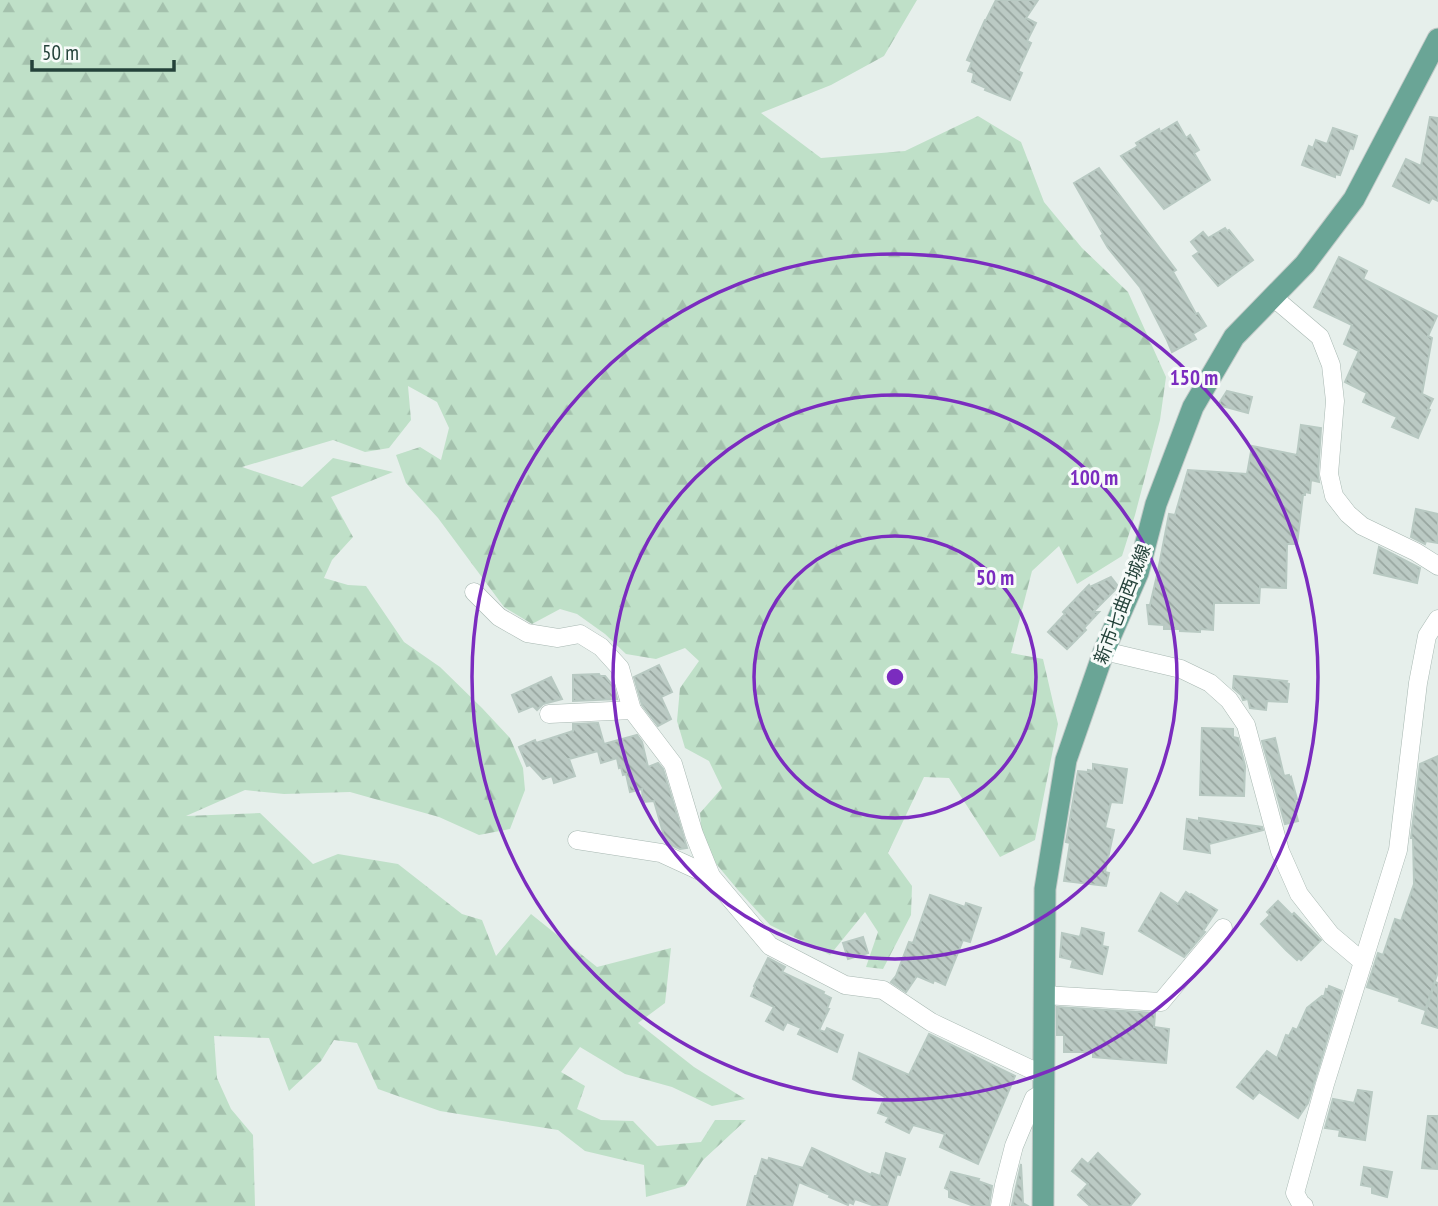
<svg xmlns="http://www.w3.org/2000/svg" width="1438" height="1206" viewBox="0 0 1438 1206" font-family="'PT Sans Narrow','Noto Sans JP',sans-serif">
	<defs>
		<pattern id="forest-firs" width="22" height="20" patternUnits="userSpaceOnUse" patternTransform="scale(1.75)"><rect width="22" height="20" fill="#bfe0c8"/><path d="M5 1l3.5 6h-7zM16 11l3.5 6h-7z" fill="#a4c1ad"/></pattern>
		<pattern id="building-back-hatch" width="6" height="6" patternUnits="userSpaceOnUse" patternTransform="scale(1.75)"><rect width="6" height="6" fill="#bbcac4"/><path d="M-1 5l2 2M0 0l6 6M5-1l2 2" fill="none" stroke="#98a6a0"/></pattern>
	</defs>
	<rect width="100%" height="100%" fill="#e6efeb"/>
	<!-- forest -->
	<polygon fill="url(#forest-firs)" points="0,0 917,0 884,56 831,85 761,113 821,158 905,151 978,116 1021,142 1044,202 1082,248 1128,292 1166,377 1160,420 1135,515 1122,556 1077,584 1059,546 1032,571 1011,653 1043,659 1058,724 1035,840 1000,857 949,778 924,777 888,853 912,886 911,915 883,969 866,967 878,932 865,912 830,955 770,925 738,890 703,848 700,813 722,788 709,761 685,748 677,721 680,688 699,661 685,648 656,659 626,654 605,634 577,614 560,609 532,624 504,607 438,518 406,483 396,455 420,447 441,460 449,428 437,402 408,386 411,420 389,448 365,452 333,440 242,467 302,487 333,458 393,472 331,497 353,537 332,560 324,578 348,585 366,586 404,642 440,667 482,708 510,738 523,768 525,790 510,829 479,835 439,817 350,792 284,794 245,790 186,816 260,813 313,864 338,854 398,864 462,914 482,920 496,956 531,914 597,967 671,948 665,1003 638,1023 694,1067 745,1099 712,1106 672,1087 625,1074 580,1047 561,1072 585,1086 577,1109 601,1120 633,1121 657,1146 701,1142 715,1120 746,1120 703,1160 685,1186 646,1197 644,1165 585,1151 558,1130 440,1111 378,1089 357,1043 334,1040 321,1061 289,1091 269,1038 214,1036 217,1078 231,1109 253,1135 255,1206 0,1206"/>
	<!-- building -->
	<g fill="url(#building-back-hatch)" stroke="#b8c9c2" stroke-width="2">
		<polygon points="996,0 1038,0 1026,18 1036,23 1027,41 1031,43 1018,71 1022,73 1010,100 985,90 986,88 972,82 974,73 968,71 972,62 967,60 985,20 986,20"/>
		<polygon points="1430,117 1438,118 1438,201 1432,198 1429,203 1393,186 1406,159 1421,166"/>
		<polygon points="1177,122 1186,138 1190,135 1199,150 1194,153 1210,180 1164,209 1121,156 1138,146 1136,143 1159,129 1160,132"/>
		<polygon points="1333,128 1357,136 1353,149 1350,148 1340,175 1335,174 1335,177 1302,165 1309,146 1313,148 1316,140 1327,144"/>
		<polygon points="1099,168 1176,270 1173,272 1196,314 1198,313 1206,326 1193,334 1196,339 1172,352 1167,340 1140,287 1108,248 1101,236 1103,234 1074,183"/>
		<polygon points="1225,228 1227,231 1229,230 1253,260 1218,286 1193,256 1199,252 1191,242 1203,232 1208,238"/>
		<polygon points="1339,257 1367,271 1363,279 1437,316 1428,336 1432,338 1422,394 1433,399 1428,409 1430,410 1418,438 1392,427 1397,417 1363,402 1367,393 1345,382 1359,351 1344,344 1352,325 1314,307"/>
		<polygon points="1227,391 1252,397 1248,413 1218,405"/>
		<polygon points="1301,425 1321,428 1318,473 1319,482 1311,480 1310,493 1305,492 1305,495 1303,495 1297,544 1287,544 1286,588 1260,587 1259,603 1214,603 1213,630 1200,629 1200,632 1180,631 1180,629 1164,629 1164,625 1149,624 1147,605 1150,605 1158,571 1169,514 1175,515 1188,470 1247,474 1252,446 1297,455"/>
		<polygon points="1416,509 1438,514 1438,543 1426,541 1425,544 1411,537"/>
		<polygon points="1379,547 1420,568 1417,583 1374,573"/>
		<polygon points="1111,577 1118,586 1117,588 1093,612 1099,612 1084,628 1086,630 1067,649 1048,632 1065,614 1063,612 1089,585 1090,587"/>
		<polygon points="659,665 672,692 661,697 671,719 658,726 642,705 634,677"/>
		<polygon points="599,674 600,676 605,676 614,687 617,699 573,701 573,675"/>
		<polygon points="1234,676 1287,681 1286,683 1289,684 1287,702 1267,701 1266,710 1250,708 1248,699 1243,700 1241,695 1233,688"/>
		<polygon points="551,677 562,699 543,704 537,710 533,706 519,712 512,695"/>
		<polygon points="598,723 604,744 637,735 642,742 648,767 658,763 663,769 687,848 680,849 666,843 654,801 643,802 642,789 630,792 626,774 623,775 621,767 619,768 617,758 601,763 598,751 569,759 575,776 554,783 552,776 543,779 530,765 527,766 519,747 535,740 536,743 573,731 573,724"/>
		<polygon points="1202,728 1233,729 1233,737 1238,738 1245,766 1244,796 1200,795"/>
		<polygon points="1275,738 1284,776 1289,775 1290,778 1291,777 1297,799 1295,799 1297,806 1294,806 1298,821 1285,824 1262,741"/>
		<polygon points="1438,756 1438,972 1425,1010 1399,1001 1400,998 1367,987 1378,953 1383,955 1395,919 1401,921 1414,884 1413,838 1411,838 1420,764"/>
		<polygon points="1093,764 1127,769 1122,803 1111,802 1105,828 1114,830 1105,872 1109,873 1106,886 1064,881 1070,843 1066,842 1078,771 1088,772 1088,770 1093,771"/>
		<polygon points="1199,818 1262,827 1263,830 1209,844 1210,853 1184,849 1187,819 1199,821"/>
		<polygon points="1186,892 1190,895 1191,894 1217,910 1203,931 1205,932 1184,957 1139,931 1161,893 1178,904"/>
		<polygon points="930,895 965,907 966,903 981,908 970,942 963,940 945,985 934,980 933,983 917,976 906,992 891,982 896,976 909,942 913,943"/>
		<polygon points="1278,901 1292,915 1294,913 1321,940 1301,960 1299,958 1297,960 1286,950 1261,924 1270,915 1267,912"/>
		<polygon points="1082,928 1104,933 1102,946 1108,947 1102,974 1071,967 1073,960 1060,957 1062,933 1080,937"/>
		<polygon points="863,937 868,953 848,959 843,943"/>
		<polygon points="768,958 785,967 782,972 824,992 823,994 831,998 827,1009 829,1009 819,1030 825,1032 827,1028 843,1035 837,1052 798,1034 801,1028 787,1022 783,1030 766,1021 774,1007 751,996 755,987 754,986"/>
		<polygon points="1435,982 1438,983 1438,1028 1422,1023"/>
		<polygon points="1329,986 1342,991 1308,1103 1298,1118 1259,1092 1253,1099 1237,1087 1267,1051 1277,1058 1286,1035 1289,1036 1293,1028 1297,1030 1307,1008 1322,996 1324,997 1326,989 1328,990"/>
		<polygon points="1057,1007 1155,1013 1154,1027 1169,1029 1166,1063 1093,1057 1093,1052 1064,1052 1064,1035 1057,1035"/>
		<polygon points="929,1034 1015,1076 978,1164 940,1147 945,1134 913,1125 909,1133 886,1122 889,1117 878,1113 885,1097 853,1079 859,1053 909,1075"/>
		<polygon points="1358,1090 1372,1092 1365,1140 1339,1136 1340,1130 1325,1128 1333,1099 1354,1103"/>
		<polygon points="1428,1116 1438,1116 1437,1169 1422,1168"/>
		<polygon points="812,1148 871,1175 872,1173 880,1176 886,1153 905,1159 900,1175 897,1174 887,1206 875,1206 855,1199 853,1204 849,1202 848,1205 829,1197 830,1195 799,1182 792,1206 747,1206 755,1176 757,1176 762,1159 768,1161 769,1158 803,1168"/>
		<polygon points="1098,1153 1140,1194 1130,1206 1090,1206 1078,1195 1088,1184 1072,1171 1082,1159 1088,1164"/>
		<polygon points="1021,1164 1023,1203 1028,1206 1012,1206"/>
		<polygon points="1364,1167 1392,1172 1387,1197 1372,1193 1372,1187 1361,1185"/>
		<polygon points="951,1172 979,1179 978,1181 992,1186 989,1206 974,1206 949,1197 949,1190 945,1188"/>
	</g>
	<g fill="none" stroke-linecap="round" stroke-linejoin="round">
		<!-- street casing -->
		<g stroke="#a8b8b2" stroke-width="19">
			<g id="street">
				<polyline points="1273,297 1320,337 1331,365 1335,401 1329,474 1334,496 1348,514 1362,526 1416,552 1438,566"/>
				<polyline points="474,592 499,617 527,633 558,638 580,634 601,647 620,668 632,710"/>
				<polyline points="1104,651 1181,669 1210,683 1229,700 1246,725 1280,851 1299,894 1331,935 1363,962 1325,1084 1295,1193 1301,1204 1304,1206"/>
				<polyline points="549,714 632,710 673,764 694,834 711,876 770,946 845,985 883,990 931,1022 1043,1075"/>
				<polyline points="577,840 661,853 711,876"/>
				<polyline points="1363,962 1398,850 1418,683 1427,636 1438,619"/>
				<polyline points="1044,995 1161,1002 1223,928"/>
				<polyline points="1000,1206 1004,1185 1014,1146 1034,1098 1043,1093"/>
			</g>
		</g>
		<!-- primary casing -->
		<g stroke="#c2cac8" stroke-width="23">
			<polyline id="primary" points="1043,1206 1045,889 1066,760 1104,651 1138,573 1156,504 1193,407 1234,337 1305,264 1354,199 1438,39"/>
		</g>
		<!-- street -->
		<use href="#street" stroke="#fff" stroke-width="18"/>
		<!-- primary -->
		<use href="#primary" stroke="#6aa596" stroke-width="21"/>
	</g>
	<!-- distance rings -->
	<g fill="none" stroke="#7b2cbf" stroke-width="3.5">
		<circle cx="895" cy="677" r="141"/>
		<circle cx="895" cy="677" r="282"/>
		<circle cx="895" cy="677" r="423"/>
	</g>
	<g text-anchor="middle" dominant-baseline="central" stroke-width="6" stroke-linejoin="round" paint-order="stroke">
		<!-- street labels -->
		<g font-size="18" fill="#24423a" stroke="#f7fbf9">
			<text transform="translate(1122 604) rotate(-69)">新市七曲西城線</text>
		</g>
	</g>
	<circle cx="895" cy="677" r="10" fill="#7b2cbf" stroke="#f7fbf9" stroke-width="3.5"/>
	<g font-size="21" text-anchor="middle" font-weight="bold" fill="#7b2cbf" stroke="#f7fbf9" stroke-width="6" stroke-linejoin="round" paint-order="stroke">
		<text x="1194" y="385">150 m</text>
		<text x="1094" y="485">100 m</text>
		<text x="995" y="585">50 m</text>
	</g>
	<!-- scale -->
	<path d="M32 60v10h142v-10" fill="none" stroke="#24423a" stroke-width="3.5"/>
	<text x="42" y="60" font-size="21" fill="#24423a" stroke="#f7fbf9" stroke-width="5" paint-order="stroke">50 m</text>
</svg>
